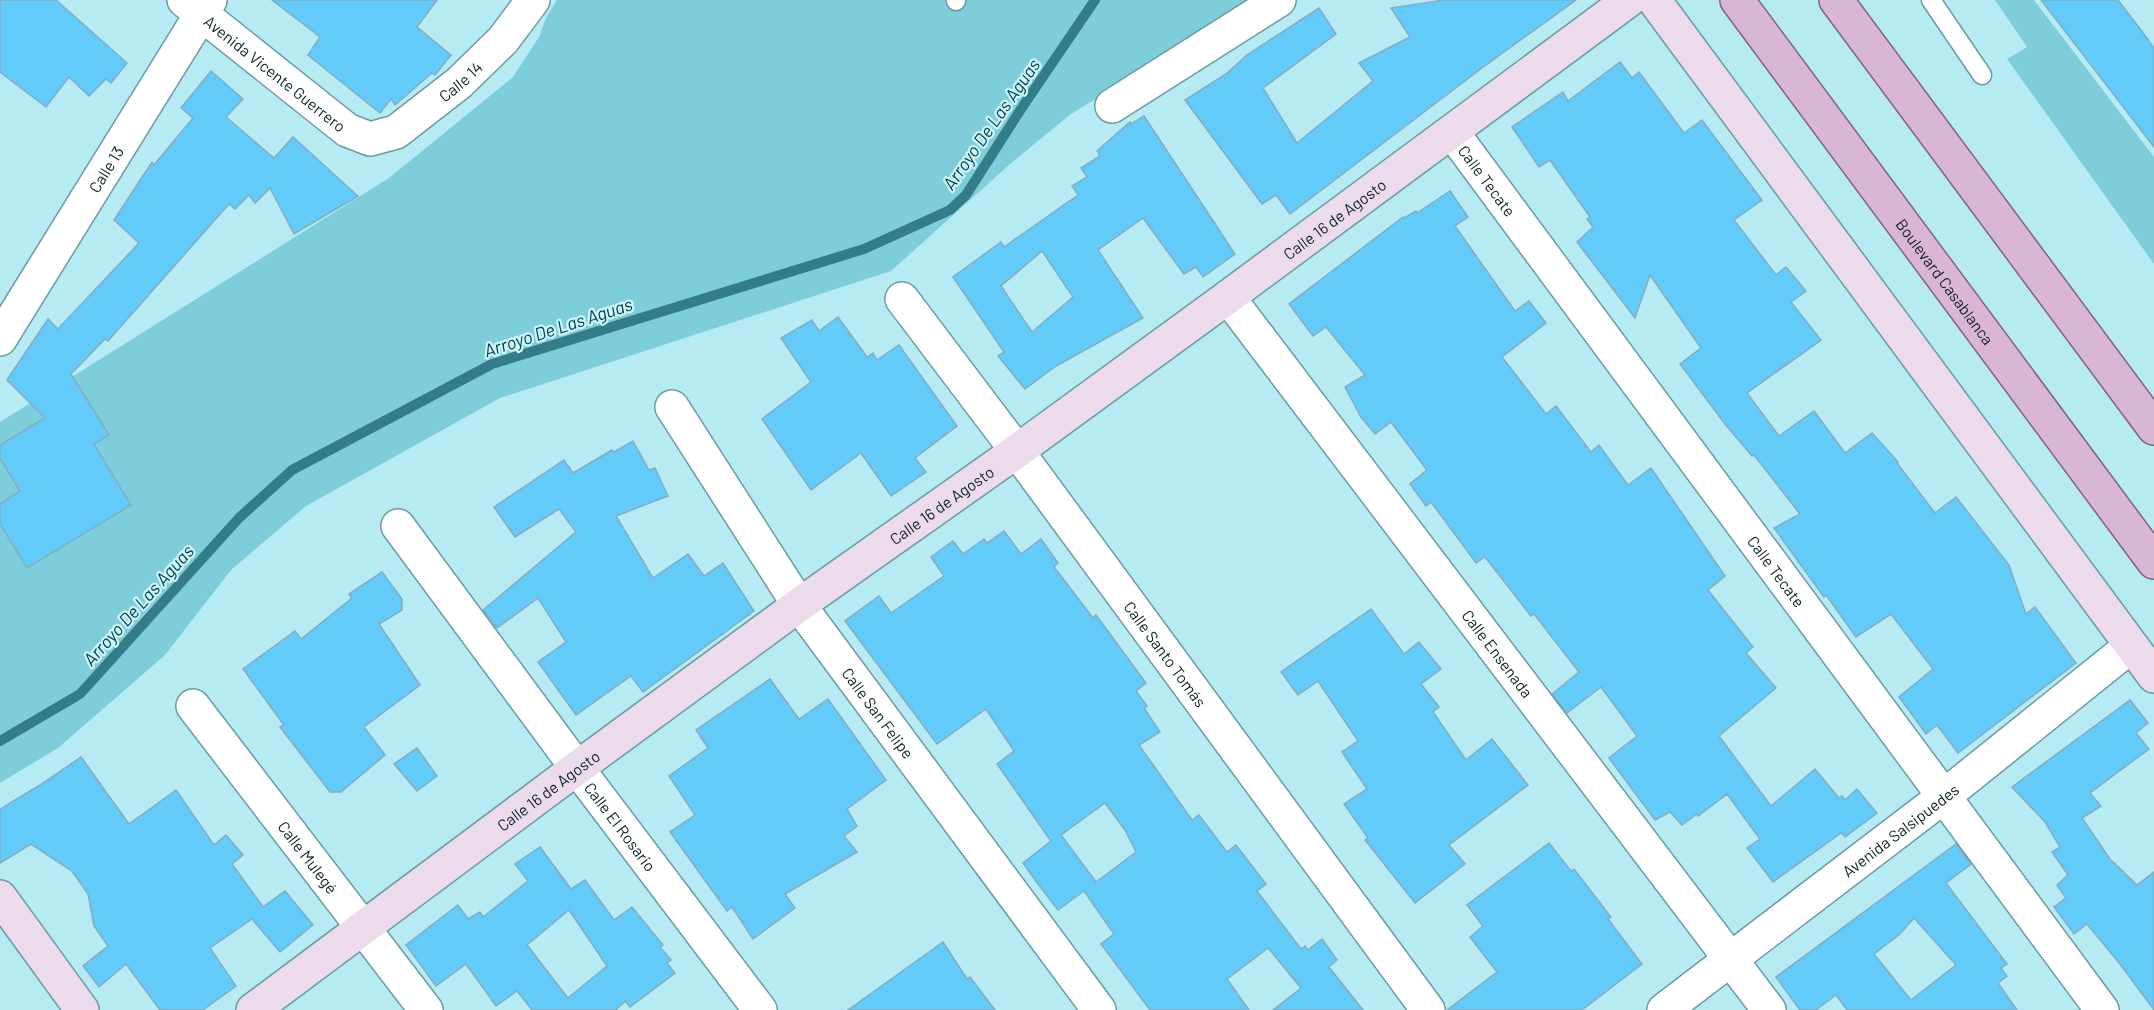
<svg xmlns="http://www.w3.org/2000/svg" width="2154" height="1010" viewBox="0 0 2154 1010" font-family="Barlow,sans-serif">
	<rect width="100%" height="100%" fill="#b7ebf4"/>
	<!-- green -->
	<g fill="#7ecdda">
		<polygon points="557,0 1260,0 1071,114 1010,164 891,271 500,398 306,506 231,570 165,655 58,748 0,783 0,422 389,178 513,77 539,37 546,18"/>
		<polygon points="1995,0 2034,0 2154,157 2154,264 2007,59 2027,47"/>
	</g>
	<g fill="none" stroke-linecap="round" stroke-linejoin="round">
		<!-- stream -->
		<polyline stroke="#327d88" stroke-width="10" points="0,741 80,694 239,518 292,470 492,364 864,249 950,210 966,195 1021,109 1095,0"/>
	</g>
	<!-- building -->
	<g fill="#62cbf9" stroke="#83adc2" stroke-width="1.5" fill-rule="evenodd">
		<polygon points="0,0 56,0 127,63 111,83 106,79 89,96 69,77 46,107 0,72"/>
		<polygon points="272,0 437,0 417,27 451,55 435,75 432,73 395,105 391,99 380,113 308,55 320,37"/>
		<polygon points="1444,0 1576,0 1482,68 1290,214 1276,195 1262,204 1185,100 1226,74 1247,55 1319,8 1336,34 1263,88 1297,143 1373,81 1359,63 1410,37 1391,8"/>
		<polygon points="2041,0 2118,0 2141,30 2154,48 2154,147"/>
		<polygon points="1620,62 1632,78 1639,72 1684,133 1702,120 1762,200 1734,220 1776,275 1786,267 1806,291 1791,302 1821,340 1747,393 1779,436 1814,411 1845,453 1872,433 1898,462 1897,463 1935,513 1956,497 2009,565 2026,614 2035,607 2076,663 1958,753 1937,725 1926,734 1899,697 1933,669 1891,614 1856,637 1826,595 1824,597 1774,528 1800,514 1754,455 1752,456 1725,424 1680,364 1701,348 1650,275 1635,318 1577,242 1593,227 1587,219 1590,217 1550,160 1539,167 1512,127 1563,92 1568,101"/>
		<polygon points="211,71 243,99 226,117 274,158 293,137 358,196 294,234 270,188 255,203 249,195 235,209 229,204 108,341 105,339 71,374 109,435 94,444 131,505 27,568 0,524 0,504 20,491 0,458 0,445 45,418 7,380 48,319 58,329 139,243 114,220 152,162 154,165 193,118 181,108"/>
		<path d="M1144,116L1235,254L1203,277L1196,267L1184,274L1143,218L1098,250L1143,318L1056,366L1025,389L998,356L1004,352L953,277L1001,242L1004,247L1078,195L1072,186L1087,177L1081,168L1100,156L1097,151L1130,122L1131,124ZM1042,251L1073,297L1032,332L1001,286Z"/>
		<polygon points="1450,191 1468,217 1455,226 1515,311 1529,301 1546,323 1502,357 1546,414 1556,406 1591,452 1599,445 1628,485 1651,468 1725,576 1708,590 1753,647 1746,653 1776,688 1719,736 1771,806 1815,769 1839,798 1842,796 1845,800 1857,789 1877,813 1845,837 1841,833 1773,882 1747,848 1760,839 1727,794 1698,816 1697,814 1682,825 1670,812 1655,820 1609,758 1637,736 1601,687 1567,713 1552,694 1579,672 1534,614 1531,616 1485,557 1476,563 1431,502 1426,506 1410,484 1427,470 1391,422 1375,434 1361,417 1345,387 1365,375 1326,327 1313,336 1289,304 1403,217 1404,218 1416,211 1417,213"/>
		<polygon points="838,317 867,357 873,353 877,360 899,345 957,426 915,458 926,472 891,496 861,453 811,490 762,419 811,382 781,338 812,320 819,331"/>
		<polygon points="633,441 649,470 655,468 668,496 616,516 653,578 688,554 704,576 723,563 754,611 643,692 631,676 576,715 538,662 566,642 538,598 497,628 483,610 576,532 559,509 515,537 494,507 564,460 573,473 612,450 614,452"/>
		<path d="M1004,531L1021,554L1041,539L1058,563L1054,567L1093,618L1096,615L1146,683L1136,691L1147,706L1144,708L1160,732L1139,745L1192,820L1199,815L1227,852L1236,845L1266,884L1257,891L1301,949L1305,946L1308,950L1322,939L1337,960L1329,967L1363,1010H1273L1301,988L1268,948L1227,979L1249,1010H1150L1101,944L1114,934L1084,891L1058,910L1038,884L1023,863L1051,841L997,764L1014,751L986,709L937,744L845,621L879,596L891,613L944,576L931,557L953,541L963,554L984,539L987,543ZM1105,803L1125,830L1136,852L1096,882L1061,835Z"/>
		<polygon points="382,572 402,599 402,610 379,624 420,685 364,727 385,755 341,792 330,792 280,727 284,725 243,669 295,631 301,639 352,598 349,594"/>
		<polygon points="1371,609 1404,654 1419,642 1441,669 1421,684 1439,707 1433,712 1466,760 1492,739 1528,785 1449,845 1465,864 1415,903 1365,840 1368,838 1344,804 1367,789 1342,752 1358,741 1318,681 1298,695 1281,672"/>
		<polygon points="770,679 799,719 828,699 886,780 847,809 857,826 844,836 857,852 785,894 795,908 753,939 732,907 727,911 670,832 695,815 669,776 708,748 696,730"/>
		<polygon points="2130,700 2148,723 2136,733 2149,749 2090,793 2101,806 2082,818 2110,859 2137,885 2154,872 2154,1010 2120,964 2087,924 2074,934 2054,907 2066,898 2057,885 2068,875 2052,852 2060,847 2045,822 2012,787"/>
		<polygon points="417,748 437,776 417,791 394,764"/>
		<polygon points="81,757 129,824 176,790 214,845 226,835 243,855 232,864 263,907 285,891 313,925 280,952 252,919 210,948 236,986 203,1010 160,1010 126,964 99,987 83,966 108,946 94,926 88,894 72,871 31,844 0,863 0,809 40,785"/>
		<polygon points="1549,843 1571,871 1574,869 1611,917 1608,919 1642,964 1582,1010 1447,1010 1497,972 1470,937 1483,926 1467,905"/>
		<path d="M1956,844L1971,864L1946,883L2007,964L2001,968L2007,976L1998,983L2017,1010H1847L1836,995L1816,1010H1800L1776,977ZM1914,918L1956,965L1911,1000L1874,954L1900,934Z"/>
		<path d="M540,847L571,889L585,880L614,920L632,907L663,945L660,947L671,960L667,963L675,973L630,1007L625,1001L616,1010H532L517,991L496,1006L466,964L436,986L406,945L458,905L468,919L480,912L483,917L528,881L515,864ZM569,910L607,966L568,998L527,945Z"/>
		<polygon points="943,942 967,979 970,977 995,1010 848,1010"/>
	</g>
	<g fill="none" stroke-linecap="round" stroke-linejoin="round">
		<!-- lane casing -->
		<g stroke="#6a9ba4" stroke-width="21">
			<g id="lane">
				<polyline points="1931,0 1982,75"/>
				<polyline points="956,1 956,0"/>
			</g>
		</g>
		<!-- street casing -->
		<g stroke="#6a9ba4" stroke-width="36">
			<g id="street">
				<path id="s1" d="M184,0L347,130L370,139L396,132L459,83L503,40L533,0"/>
				<polyline points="1112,106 1279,0"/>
				<path id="s2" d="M1452,132L2102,1010"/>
				<path id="s3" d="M1228,297L1769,1010"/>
				<path id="s4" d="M902,299L1017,451L1428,1010"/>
				<path id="s5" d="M0,339L210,0"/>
				<path id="s6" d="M672,407L799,605L1099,1010"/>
				<path id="s7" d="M398,526L577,768L760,1010"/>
				<path id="s8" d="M193,706L426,1010"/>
				<path id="s9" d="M1664,1010L1943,797L2131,646"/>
			</g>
		</g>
		<!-- secondary casing -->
		<g stroke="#6a9ba4" stroke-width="36">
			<g id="secondary">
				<polyline points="1654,0 2154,676"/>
				<polyline points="0,897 82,1010"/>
				<path id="s10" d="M253,1010L577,768L799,605L1017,451L1228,297L1629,0"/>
			</g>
		</g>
		<!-- primary casing -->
		<g stroke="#806285" stroke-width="36">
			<g id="primary">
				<path id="s11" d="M1737,0L2154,562"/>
				<polyline points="1836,0 2154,428"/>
			</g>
		</g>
		<!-- lane -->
		<use href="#lane" stroke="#fff" stroke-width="18"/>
		<!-- street -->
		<use href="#street" stroke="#fff" stroke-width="33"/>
		<!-- secondary -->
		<use href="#secondary" stroke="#ecdbea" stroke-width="33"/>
		<!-- primary -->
		<use href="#primary" stroke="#d9b6d6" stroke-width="33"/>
	</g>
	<g text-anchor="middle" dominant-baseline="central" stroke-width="4.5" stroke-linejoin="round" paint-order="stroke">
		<!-- street labels -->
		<g font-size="16" fill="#0c2023" stroke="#cdf6fd">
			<text stroke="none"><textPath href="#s1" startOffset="117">Avenida Vicente Guerrero</textPath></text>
			<text stroke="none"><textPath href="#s1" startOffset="342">Calle 14</textPath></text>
			<text stroke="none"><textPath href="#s5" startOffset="200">Calle 13</textPath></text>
			<text stroke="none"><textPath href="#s2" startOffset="60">Calle Tecate</textPath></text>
			<text stroke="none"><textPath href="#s10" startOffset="1340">Calle 16 de Agosto</textPath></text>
			<text stroke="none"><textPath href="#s11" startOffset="350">Boulevard Casablanca</textPath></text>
			<text stroke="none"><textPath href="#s10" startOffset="854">Calle 16 de Agosto</textPath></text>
			<text stroke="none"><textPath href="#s2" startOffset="546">Calle Tecate</textPath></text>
			<text stroke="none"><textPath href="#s4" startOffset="442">Calle Santo Tomás</textPath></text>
			<text stroke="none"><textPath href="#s3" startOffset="447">Calle Ensenada</textPath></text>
			<text stroke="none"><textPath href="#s6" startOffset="369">Calle San Felipe</textPath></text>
			<text stroke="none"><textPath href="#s10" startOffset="368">Calle 16 de Agosto</textPath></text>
			<text stroke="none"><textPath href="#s7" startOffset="374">Calle El Rosario</textPath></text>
			<text stroke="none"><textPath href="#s9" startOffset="297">Avenida Salsipuedes</textPath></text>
			<text stroke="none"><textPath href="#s8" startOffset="190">Calle Mulegé</textPath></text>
		</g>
		<!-- water labels -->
		<g font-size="18" font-style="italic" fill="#014149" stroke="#cdf6fd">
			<text transform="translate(991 124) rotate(-55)">Arroyo De Las Aguas</text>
			<text transform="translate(558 327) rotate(-18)">Arroyo De Las Aguas</text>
			<text transform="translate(138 605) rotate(-48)">Arroyo De Las Aguas</text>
		</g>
	</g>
</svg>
